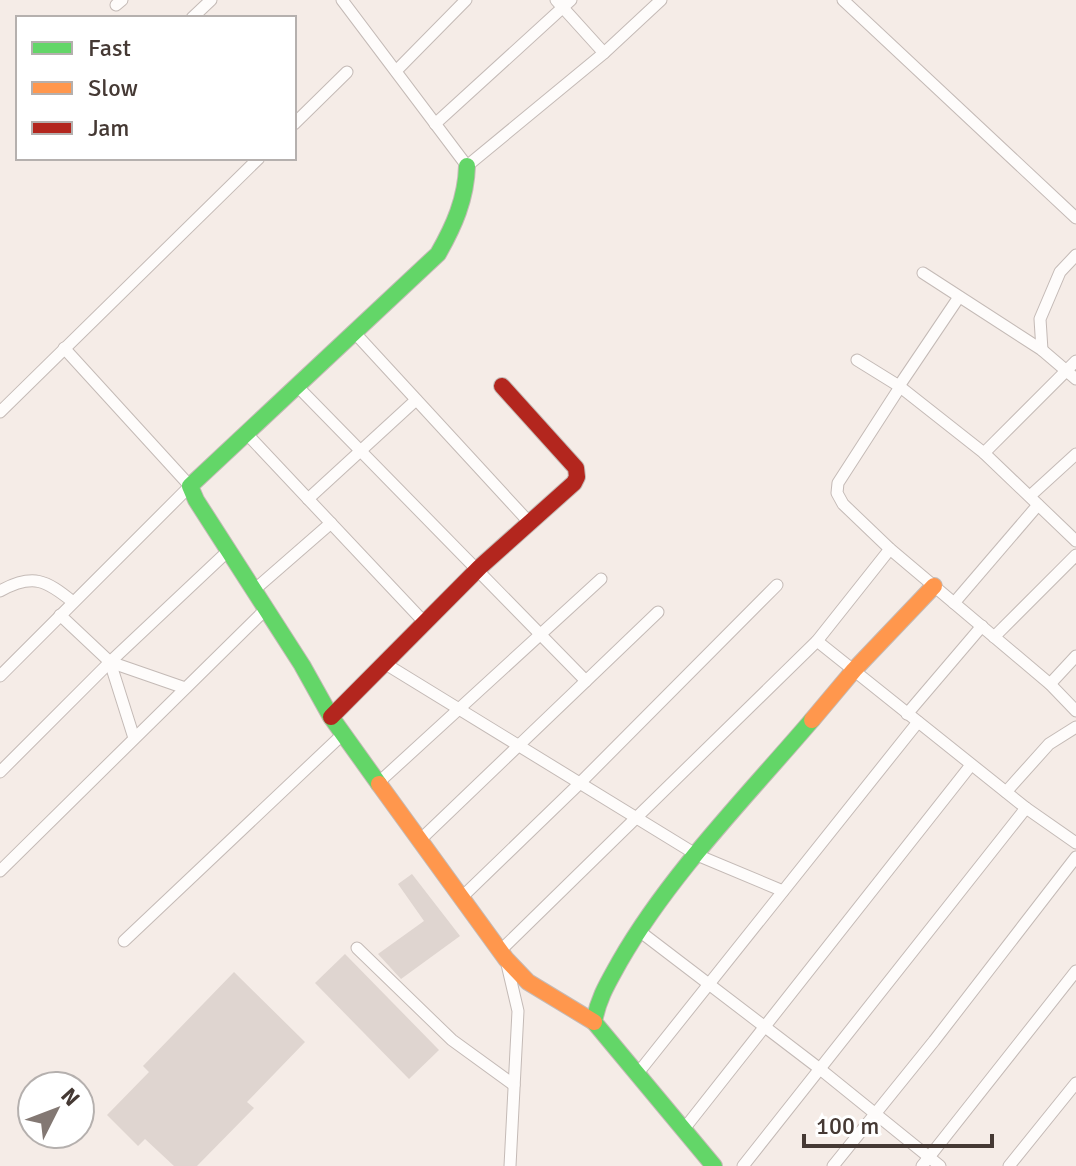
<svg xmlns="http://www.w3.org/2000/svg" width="1076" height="1166" viewBox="0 0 1076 1166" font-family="Signika,sans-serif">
	<rect width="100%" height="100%" fill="#f5ece7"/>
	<!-- building -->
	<g fill="#dfd5d0">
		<polygon points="412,874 460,936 401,979 378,954 424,921 398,884"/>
		<polygon points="345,954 439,1050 409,1079 315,983"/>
		<polygon points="234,972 305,1042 247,1102 254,1108 197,1166 174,1166 145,1139 138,1146 107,1115 149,1072 143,1066"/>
	</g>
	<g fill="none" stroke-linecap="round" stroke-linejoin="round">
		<!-- street casing -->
		<g stroke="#c4bab6" stroke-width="13">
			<g id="street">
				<polyline points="342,0 467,166 604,53 661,0"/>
				<polyline points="556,0 604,53"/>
				<polyline points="843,0 1076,218"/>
				<polyline points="116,5 122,0"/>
				<polyline points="192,18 211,0"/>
				<polyline points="396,71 466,0"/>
				<polyline points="294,124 347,72"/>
				<polyline points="435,124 571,0"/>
				<polyline points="923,273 1042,350 1076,379"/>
				<polyline points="354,332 528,521"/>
				<polyline points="1042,350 1040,319 1060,272 1076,255"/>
				<polyline points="857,360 899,386 984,453 1076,541"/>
				<polyline points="297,386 586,681"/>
				<polyline points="899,386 959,297"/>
				<polyline points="900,387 838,483 837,493 843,504 890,549 1050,684 1076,711"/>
				<polyline points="0,412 259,158"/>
				<polyline points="246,433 424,622"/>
				<polyline points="984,453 1076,361"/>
				<polyline points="1030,496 1076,454"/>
				<polyline points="308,499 416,400"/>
				<polyline points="254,590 331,523"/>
				<path d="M0,591C33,573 46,580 73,602"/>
				<polyline points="954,603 1038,505"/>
				<polyline points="60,615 110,662 134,738"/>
				<polyline points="994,637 1076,555"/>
				<polyline points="817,641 1026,808 1076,843"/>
				<polyline points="110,662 185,688"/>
				<polyline points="384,663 697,855 783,891"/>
				<polyline points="0,676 190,486 64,348"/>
				<polyline points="1050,684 1076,656"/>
				<polyline points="907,714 982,626"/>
				<polyline points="0,772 110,662 228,551"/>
				<polyline points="378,783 601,579"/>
				<polyline points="1006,792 1049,744 1076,727"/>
				<polyline points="419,841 658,612"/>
				<polyline points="0,871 266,609"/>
				<polyline points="460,899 579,784 777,585"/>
				<polyline points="638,930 820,1069 940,1166"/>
				<polyline points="124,941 343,734"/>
				<polyline points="357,948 452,1040 514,1085"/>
				<polyline points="500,951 817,641 890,549"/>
				<polyline points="506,960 518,1011 510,1166"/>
				<polyline points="638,1073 918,722"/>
				<polyline points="684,1129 971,765"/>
				<polyline points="743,1166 1026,808"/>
				<polyline points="833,1166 934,1041 1076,857"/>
				<polyline points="922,1166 1076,971"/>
				<polyline points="1009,1166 1076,1083"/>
			</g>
		</g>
		<!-- fast casing -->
		<g stroke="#c4bab6" stroke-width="18">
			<g id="fast">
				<path d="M379,784L331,717L302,665L196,500L190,486L438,254C454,226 466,199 467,166"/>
				<path d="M714,1166L594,1022C598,998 609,981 620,961C670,874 747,796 812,720"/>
			</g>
		</g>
		<!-- slow casing -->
		<g stroke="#c4bab6" stroke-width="18">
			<g id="slow">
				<polyline points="812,720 854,670 934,586"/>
				<polyline points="379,784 506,959 528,982 594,1022"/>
			</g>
		</g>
		<!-- jam casing -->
		<g stroke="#c4bab6" stroke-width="18">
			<polyline id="jam" points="331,717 480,567 574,483 577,477 576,468 502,386"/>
		</g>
		<!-- street -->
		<use href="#street" stroke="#fefcfb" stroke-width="11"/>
		<!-- fast -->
		<use href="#fast" stroke="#63d668" stroke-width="16"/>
		<!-- slow -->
		<use href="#slow" stroke="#ff974d" stroke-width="16"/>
		<!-- jam -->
		<use href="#jam" stroke="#b3261e" stroke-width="16"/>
	</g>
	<!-- legend -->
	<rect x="16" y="16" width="280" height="144" fill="#ffffff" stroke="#b5b0ae" stroke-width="2"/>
	<rect x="32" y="42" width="40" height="12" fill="#63d668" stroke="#b5b0ae" stroke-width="2"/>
	<text x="88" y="56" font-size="24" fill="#453934">Fast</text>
	<rect x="32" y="82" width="40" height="12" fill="#ff974d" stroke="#b5b0ae" stroke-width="2"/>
	<text x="88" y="96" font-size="24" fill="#453934">Slow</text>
	<rect x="32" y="122" width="40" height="12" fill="#b3261e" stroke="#b5b0ae" stroke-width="2"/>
	<text x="88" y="136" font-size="24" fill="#453934">Jam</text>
	<!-- north arrow -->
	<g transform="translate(56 1110) rotate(48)"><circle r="38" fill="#ffffff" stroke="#b5b0ae" stroke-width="2"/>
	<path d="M0-6L14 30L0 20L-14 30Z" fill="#837873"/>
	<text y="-12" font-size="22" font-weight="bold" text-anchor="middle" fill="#453934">N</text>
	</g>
	<!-- scale -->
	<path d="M804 1134v12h188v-12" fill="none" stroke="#453934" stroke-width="4"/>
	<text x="816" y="1134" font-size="24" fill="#453934" stroke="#ffffff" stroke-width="6" paint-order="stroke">100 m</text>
</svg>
